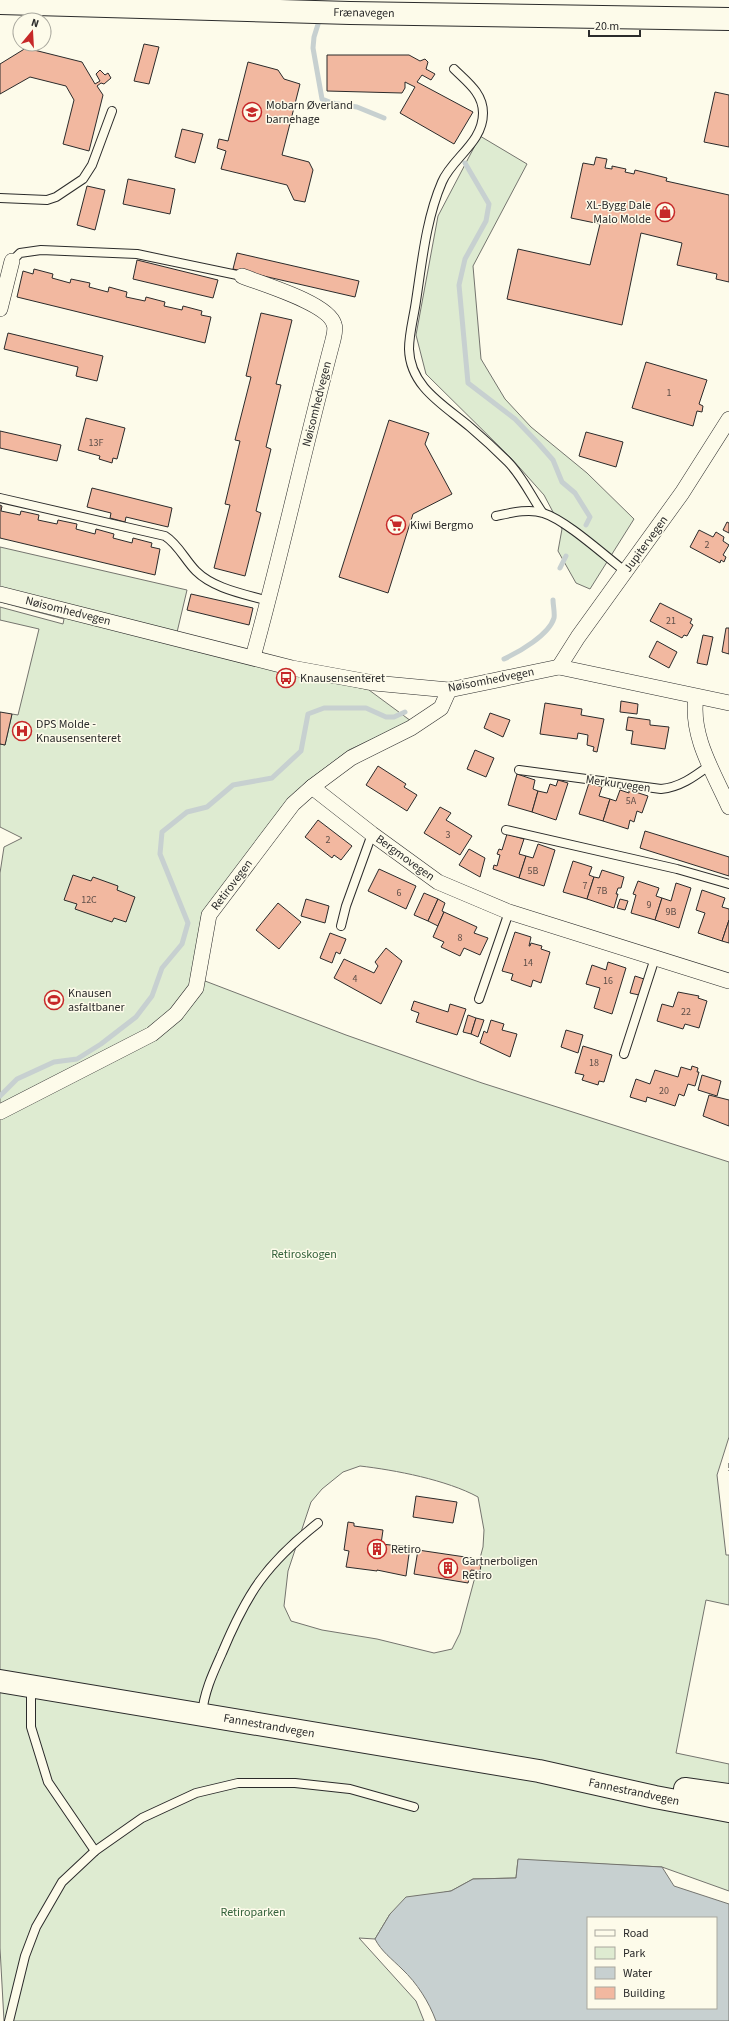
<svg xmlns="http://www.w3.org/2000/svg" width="729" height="2021" viewBox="0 0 729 2021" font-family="'Source Sans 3',sans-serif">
	<rect width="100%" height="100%" fill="#fdfbea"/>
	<!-- green -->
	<g fill="#deebd1" stroke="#74746e" fill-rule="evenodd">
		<polygon points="480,136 527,164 473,266 481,359 505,399 531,427 587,473 634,519 590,589 576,583 558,551 562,529 544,495 511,458 426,374 416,335 438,216"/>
		<path d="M0,547L187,590L174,645L369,690L411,721L349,750L306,782L288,800L202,913L192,976L346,1035L482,1083L729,1162V1437L717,1475L726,1555H729V1605L706,1600L676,1753L729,1764V1891L662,1867L518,1860L516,1878L473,1879L451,1891L431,1895L390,1914L375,1939L359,1938L416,2001L424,2021H4L0,1948V873L4,847L22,838L0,827V744L5,745L12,714L18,715L39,629L0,620V607L63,624L64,619L0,602ZM360,1466C395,1470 447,1480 478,1497L484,1530L483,1547L460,1633L452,1649L434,1653L377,1639L322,1630L291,1621L284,1606L288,1571L311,1502L322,1489L343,1472Z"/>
	</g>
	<!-- water -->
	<path fill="#c7d0d0" stroke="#74746e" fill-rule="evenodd" d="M518,1859L662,1867L674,1886L729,1904V2021H436C429,2002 417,1983 402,1969C392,1959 381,1951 375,1939L390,1914L406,1897L451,1891L473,1879L516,1878ZM588,1918H716V2008H588Z"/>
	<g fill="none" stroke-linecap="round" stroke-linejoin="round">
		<!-- stream -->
		<g stroke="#c7d0d0" stroke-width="5">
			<polyline points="320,18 314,37 313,48 322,99 332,103 357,107 384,118"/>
			<polyline points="465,163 489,204 486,221 465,259 459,285 468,383 515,419 538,443 553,460 562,482 575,493 590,517 586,525"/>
			<polyline points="560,568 566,556"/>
			<path d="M504,659C519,652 549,635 554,618C555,613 553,605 553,600"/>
			<polyline points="0,1096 17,1079 54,1062 77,1059 101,1044 136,1017 152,996 162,968 182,944 188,923 160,854 162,832 187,812 207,807 233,785 272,778 301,751 308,714 324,708 366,708 386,717 394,717 405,712"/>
		</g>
	</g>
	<!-- building -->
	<g fill="#f2b8a0" stroke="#2b2b2b">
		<polygon points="144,44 159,47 149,84 134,81"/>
		<polygon points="26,48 82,62 95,84 100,81 96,74 100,70 105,75 108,73 111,78 104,84 101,83 97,86 103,95 89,151 63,144 74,100 66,86 30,77 0,94 0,64"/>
		<polygon points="327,55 409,55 420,61 425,59 428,62 426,69 435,74 431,80 422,75 417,82 473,112 454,144 400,113 415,87 405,82 405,88 402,93 327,91"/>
		<polygon points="248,62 278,70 284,79 300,84 282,155 309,162 313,170 305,202 294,200 287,185 221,169 226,151 217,148 219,139 228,141"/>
		<polygon points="715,92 729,95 729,147 704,142"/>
		<polygon points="182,129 203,134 195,163 175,157"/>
		<polygon points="596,157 607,159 605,168 612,169 612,166 626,169 625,172 634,174 635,170 667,178 666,181 729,195 729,282 716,279 717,274 677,265 682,243 641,233 622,325 507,299 518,249 590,265 600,224 571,218 583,163 594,165"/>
		<polygon points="128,179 175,189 170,214 123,204"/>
		<polygon points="87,186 105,190 95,230 77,225"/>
		<polygon points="237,253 359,281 355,297 233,269"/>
		<polygon points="137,260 218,280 213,298 133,279"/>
		<polygon points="34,269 53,274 52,278 70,283 71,279 90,283 89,287 108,292 109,287 127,292 126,297 145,301 146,297 165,302 164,306 182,310 183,306 202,311 201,315 211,317 205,343 17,297 23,271 33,274"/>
		<polygon points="261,313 292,320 276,384 281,385 266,447 271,449 256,511 261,513 245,576 214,568 230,505 225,504 240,441 235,440 251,377 246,376"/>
		<polygon points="8,333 103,356 97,381 76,376 78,367 4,349"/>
		<polygon points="646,362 707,380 699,404 703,406 702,412 697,411 693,426 632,408"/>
		<polygon points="86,418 125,428 117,459 113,458 112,463 99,459 100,456 78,450"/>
		<polygon points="389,420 429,433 425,444 452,494 413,514 388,593 339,577"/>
		<polygon points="0,431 61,445 57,461 0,448"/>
		<polygon points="586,432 623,442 616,467 579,456"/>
		<polygon points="92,488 172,508 168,527 126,517 125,522 110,518 111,513 87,507"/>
		<polygon points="0,505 2,506 1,511 20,515 21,511 39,515 38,520 57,524 58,520 77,524 76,529 95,534 96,529 114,534 113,538 132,543 133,538 152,543 151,547 160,549 155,575 0,538"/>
		<polygon points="727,522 729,523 729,533 723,530"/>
		<polygon points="699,530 713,537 716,532 724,537 723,541 729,545 723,555 726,557 724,562 721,560 720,563 690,547"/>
		<polygon points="191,594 253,608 249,625 187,610"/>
		<polygon points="660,603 692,619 690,623 693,625 687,636 684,635 682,638 650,621"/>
		<polygon points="726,628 729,628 729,654 722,652"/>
		<polygon points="703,635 713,637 707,665 697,663"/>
		<polygon points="657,641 677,652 669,668 649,657"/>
		<polygon points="621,701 638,704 637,714 620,712"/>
		<polygon points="545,703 582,709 581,715 604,719 597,752 593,751 594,747 587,745 588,735 578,733 577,739 540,734"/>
		<polygon points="0,712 12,714 5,745 0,744"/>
		<polygon points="490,713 510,720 503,737 484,728"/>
		<polygon points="628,717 650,720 650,725 669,727 665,749 631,744 633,731 626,730"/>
		<polygon points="475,750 494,758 486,777 467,769"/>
		<polygon points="378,766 406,784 404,787 417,795 407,811 366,785"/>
		<polygon points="517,774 535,780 533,789 538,791 532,812 508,805"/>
		<polygon points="558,780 568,783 556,820 532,812 538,791 547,793 550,784 556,786"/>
		<polygon points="589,783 602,787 599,796 610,799 603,821 579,814"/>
		<polygon points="620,790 629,793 629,790 648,796 642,813 637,811 634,822 630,820 628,829 603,821 610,799 616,801"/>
		<polygon points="440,807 451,813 446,820 472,836 460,855 424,833"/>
		<polygon points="318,820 352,846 341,860 334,855 332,858 305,837"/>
		<polygon points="645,831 729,857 729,876 640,848"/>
		<polygon points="507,834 524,839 519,854 526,856 519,878 493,869 494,865 497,866 500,855 497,854 499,849 502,850"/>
		<polygon points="538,844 555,850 544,886 519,878 526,856 533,858"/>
		<polygon points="469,849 485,858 480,877 459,865"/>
		<polygon points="573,861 592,867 589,875 594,877 587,899 563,892"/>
		<polygon points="379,869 416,886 406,909 368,891"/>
		<polygon points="602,870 624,877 621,888 618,888 616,894 618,894 614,908 587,899 594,877 599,878"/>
		<polygon points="73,875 91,881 93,877 118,886 117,890 135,897 126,922 114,918 112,922 75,909 77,904 64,900"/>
		<polygon points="638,881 659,888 656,896 662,898 655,920 631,913 636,895 633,894"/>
		<polygon points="676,883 691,888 679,928 655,920 662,898 671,901"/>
		<polygon points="702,890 725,898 722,907 729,909 729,920 722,941 698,933 705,913 696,910"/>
		<polygon points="424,893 438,899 428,921 414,915"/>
		<polygon points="306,899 329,906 325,923 301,916"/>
		<polygon points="438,899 445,903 442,911 444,912 438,926 428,921"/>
		<polygon points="620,899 628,901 625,910 617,908"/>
		<polygon points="278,903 301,922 279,949 256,930"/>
		<polygon points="444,912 477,927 474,933 488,938 480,955 464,948 460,956 441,947 444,942 433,937"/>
		<polygon points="729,920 729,943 722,941"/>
		<polygon points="515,932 531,937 529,946 530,946 531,943 542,946 541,949 550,952 541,983 533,980 531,987 511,980 513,974 502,971"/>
		<polygon points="330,933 346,939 340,954 336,952 332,963 320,958"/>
		<polygon points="386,948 402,961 381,1004 334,978 344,959 374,973 378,966 375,962"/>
		<polygon points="608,962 626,968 612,1014 594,1008 600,988 586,984 592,965 606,970"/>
		<polygon points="635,976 644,979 639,995 630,993"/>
		<polygon points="678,992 699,996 698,998 707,1001 699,1028 685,1024 683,1029 657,1021 662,1004 673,1007"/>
		<polygon points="414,1001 448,1012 450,1004 466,1009 457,1035 416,1022 419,1013 411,1010"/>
		<polygon points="468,1015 476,1018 471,1034 463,1032"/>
		<polygon points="476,1018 484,1020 478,1037 471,1034"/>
		<polygon points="491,1020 504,1024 502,1030 517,1034 510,1057 480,1043 484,1031 487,1033"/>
		<polygon points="566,1030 583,1035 578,1053 561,1047"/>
		<polygon points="583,1046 612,1055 604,1082 599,1081 598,1085 582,1080 584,1075 575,1073"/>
		<polygon points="692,1066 698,1068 697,1072 699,1072 695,1086 688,1084 684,1096 679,1094 675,1106 647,1097 646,1102 630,1097 636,1079 650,1084 655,1070 678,1077 681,1067 691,1070"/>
		<polygon points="702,1075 721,1081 717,1096 698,1090"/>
		<polygon points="709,1095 729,1100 729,1126 703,1116"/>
		<polygon points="416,1496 457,1502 453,1523 413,1517"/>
		<polygon points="348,1522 354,1523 354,1526 383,1530 381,1544 410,1547 406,1576 377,1570 377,1571 346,1567 349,1551 344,1550"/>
		<polygon points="418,1550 472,1558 472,1564 481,1565 480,1571 471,1570 468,1583 414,1574"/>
	</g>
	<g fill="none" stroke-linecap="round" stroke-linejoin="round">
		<!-- lane casing -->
		<g stroke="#2b2b2b" stroke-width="10">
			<g id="lane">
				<path d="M454,69C467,82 483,93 483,113C483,143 452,158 442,182C426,219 422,262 416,301C414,316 409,333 409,349C410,387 444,405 470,427C483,438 496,450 508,462C522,476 531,496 542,512"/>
				<polyline points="0,198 47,200 56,197 83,179 92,165 112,111"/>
				<polyline points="12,261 20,253 41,250 137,254 242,276"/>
				<path d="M0,498L165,536C178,544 185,560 196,571C214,589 245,594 268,601"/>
				<path d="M496,516C510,513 529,508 543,513C566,520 605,556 626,572"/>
				<path d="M519,770L661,789C681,787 695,776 710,765"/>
				<polyline points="506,830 677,869 729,884"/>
				<polyline points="341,926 346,906 372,834"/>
				<polyline points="479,999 509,912"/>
				<polyline points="624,1054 655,958"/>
				<polyline points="31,1688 31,1727 48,1782 95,1851"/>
				<path d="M202,1714C204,1692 213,1673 222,1653C247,1593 266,1564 318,1523"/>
				<polyline points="9,2021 25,1956 36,1927 62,1882 95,1851 142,1818 196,1793 238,1783 295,1783 350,1789 414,1807"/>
			</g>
		</g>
		<!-- street casing -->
		<g stroke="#2b2b2b" stroke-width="16">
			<g id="street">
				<path d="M242,276C262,284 328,303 334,324C336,329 334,335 333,340C305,445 282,552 253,657"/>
				<polyline points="0,309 12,261"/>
				<polyline points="0,594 292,668 374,683 449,690 559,667 729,703"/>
				<polyline points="559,667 578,637 682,493 729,419"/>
				<path d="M696,697C690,736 714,773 729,807"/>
				<polyline points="312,787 372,834 438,882 509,912 729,981"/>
				<polyline points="0,1112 152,1034 176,1014 196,988 209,915 293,804 312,787 351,758 411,728 441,708 449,690"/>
			</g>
		</g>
		<!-- primary casing -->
		<g stroke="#2b2b2b" stroke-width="24">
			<polyline id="primary" points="0,3 350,13 729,19"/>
		</g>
		<!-- highway casing -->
		<g stroke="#2b2b2b" stroke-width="24">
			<g id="highway">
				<polyline points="0,1681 539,1771 655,1797 729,1811"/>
				<polyline points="685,1789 729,1795"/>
			</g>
		</g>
		<!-- lane -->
		<use href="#lane" stroke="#fdfbea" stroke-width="8"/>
		<!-- street -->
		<use href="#street" stroke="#fdfbea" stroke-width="15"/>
		<!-- primary -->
		<use href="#primary" stroke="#fdfbea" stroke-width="22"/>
		<!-- highway -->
		<use href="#highway" stroke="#fdfbea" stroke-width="22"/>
		<!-- fence -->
		<polyline stroke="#2b2b2b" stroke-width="1" stroke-dasharray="5 2" stroke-linecap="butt" points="729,1463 729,1471"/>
	</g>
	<!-- icons -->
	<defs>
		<g id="school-ring" transform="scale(1)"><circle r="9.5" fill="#fdfbea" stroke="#c62828" stroke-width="1.5"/><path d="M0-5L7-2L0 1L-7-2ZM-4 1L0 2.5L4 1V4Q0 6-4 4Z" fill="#c62828"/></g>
		<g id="shop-ring" transform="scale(1)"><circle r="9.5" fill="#fdfbea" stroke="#c62828" stroke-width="1.5"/><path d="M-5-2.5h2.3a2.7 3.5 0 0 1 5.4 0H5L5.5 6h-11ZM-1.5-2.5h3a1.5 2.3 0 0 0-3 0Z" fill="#c62828"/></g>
		<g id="supermarket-ring" transform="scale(1)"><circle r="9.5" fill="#fdfbea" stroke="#c62828" stroke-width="1.5"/><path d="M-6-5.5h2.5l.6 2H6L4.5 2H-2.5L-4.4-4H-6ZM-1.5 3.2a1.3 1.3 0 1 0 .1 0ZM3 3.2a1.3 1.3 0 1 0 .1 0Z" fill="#c62828"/></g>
		<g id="bus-ring" transform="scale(1)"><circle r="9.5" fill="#fdfbea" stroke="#c62828" stroke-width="1.5"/><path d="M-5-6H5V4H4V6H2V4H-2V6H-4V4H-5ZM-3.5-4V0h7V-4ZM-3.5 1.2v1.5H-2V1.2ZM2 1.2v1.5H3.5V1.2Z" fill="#c62828"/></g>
		<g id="hospital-ring" transform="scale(1)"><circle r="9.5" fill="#fdfbea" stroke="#c62828" stroke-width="1.5"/><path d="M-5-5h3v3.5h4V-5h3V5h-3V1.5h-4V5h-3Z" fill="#c62828"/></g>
		<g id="stadium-ring" transform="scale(1)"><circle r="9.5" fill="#fdfbea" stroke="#c62828" stroke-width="1.5"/><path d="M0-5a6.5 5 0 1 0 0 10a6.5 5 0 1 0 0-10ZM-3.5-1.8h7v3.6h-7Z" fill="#c62828"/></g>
		<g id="building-ring" transform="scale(1)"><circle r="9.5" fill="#fdfbea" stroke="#c62828" stroke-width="1.5"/><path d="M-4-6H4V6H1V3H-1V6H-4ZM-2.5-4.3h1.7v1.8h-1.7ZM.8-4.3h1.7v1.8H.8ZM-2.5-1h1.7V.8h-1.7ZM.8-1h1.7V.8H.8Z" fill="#c62828"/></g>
	</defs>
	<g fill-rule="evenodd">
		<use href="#school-ring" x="252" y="112"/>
		<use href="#shop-ring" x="665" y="212"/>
		<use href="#supermarket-ring" x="396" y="525"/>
		<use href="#bus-ring" x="286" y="678"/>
		<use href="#hospital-ring" x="22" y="731"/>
		<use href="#stadium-ring" x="54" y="1000"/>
		<use href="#building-ring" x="377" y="1549"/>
		<use href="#building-ring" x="448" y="1568"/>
	</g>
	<g text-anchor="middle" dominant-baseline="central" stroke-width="3" stroke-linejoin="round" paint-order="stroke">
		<!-- number labels -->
		<g font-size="10" fill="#5d4e48">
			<text x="669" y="393">1</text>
			<text x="96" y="443">13F</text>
			<text x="707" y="545">2</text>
			<text x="671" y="621">21</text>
			<text x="631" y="801">5A</text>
			<text x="448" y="835">3</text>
			<text x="328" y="840">2</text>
			<text x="533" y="871">5B</text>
			<text x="585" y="886">7</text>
			<text x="602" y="891">7B</text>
			<text x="399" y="893">6</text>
			<text x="89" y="900">12C</text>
			<text x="649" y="905">9</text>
			<text x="671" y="912">9B</text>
			<text x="460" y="938">8</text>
			<text x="528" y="963">14</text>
			<text x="355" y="979">4</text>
			<text x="608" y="981">16</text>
			<text x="686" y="1012">22</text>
			<text x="594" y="1063">18</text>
			<text x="664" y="1091">20</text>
		</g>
		<!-- street labels -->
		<g font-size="12" fill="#2b2b2b" stroke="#fdfbea">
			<text transform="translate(364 13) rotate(1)">Frænavegen</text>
			<text transform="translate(317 404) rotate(-76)">Nøisomhedvegen</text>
			<text transform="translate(646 544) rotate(-54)">Jupitervegen</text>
			<text transform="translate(68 611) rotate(14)">Nøisomhedvegen</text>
			<text transform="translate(491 680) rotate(-11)">Nøisomhedvegen</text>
			<text transform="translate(618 784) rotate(8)">Merkurvegen</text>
			<text transform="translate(405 858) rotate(36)">Bergmovegen</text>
			<text transform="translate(232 885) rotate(-53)">Retirovegen</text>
			<text transform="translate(269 1726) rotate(10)">Fannestrandvegen</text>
			<text transform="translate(634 1792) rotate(12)">Fannestrandvegen</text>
		</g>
		<!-- poi labels -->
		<g font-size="12" fill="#2b2b2b" stroke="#fdfbea" text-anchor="start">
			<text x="266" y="105">Mobarn Øverland<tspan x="266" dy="14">barnehage</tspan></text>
			<text x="651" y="205" text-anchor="end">XL-Bygg Dale<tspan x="651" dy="14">Malo Molde</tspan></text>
			<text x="410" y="525">Kiwi Bergmo</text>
			<text x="300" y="678">Knausensenteret</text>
			<text x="36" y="724">DPS Molde -<tspan x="36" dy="14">Knausensenteret</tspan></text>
			<text x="68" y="993">Knausen<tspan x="68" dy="14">asfaltbaner</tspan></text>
			<text x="391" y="1549">Retiro</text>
			<text x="462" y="1561">Gartnerboligen<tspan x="462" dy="14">Retiro</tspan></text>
		</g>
		<!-- park labels -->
		<g font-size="12" fill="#34623c" stroke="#fdfbea">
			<text x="304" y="1254">Retiroskogen</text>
			<text x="253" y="1912">Retiroparken</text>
		</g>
	</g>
	<!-- legend -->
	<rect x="587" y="1917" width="130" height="92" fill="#fdfbea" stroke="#a9a89e"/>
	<rect x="595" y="1930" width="20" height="6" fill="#fdfbea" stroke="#a9a89e"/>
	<text x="623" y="1937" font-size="12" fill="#2b2b2b">Road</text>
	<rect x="595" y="1947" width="20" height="12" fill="#deebd1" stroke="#a9a89e"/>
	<text x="623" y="1957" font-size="12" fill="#2b2b2b">Park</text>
	<rect x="595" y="1967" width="20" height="12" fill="#c7d0d0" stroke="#a9a89e"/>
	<text x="623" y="1977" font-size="12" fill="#2b2b2b">Water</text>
	<rect x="595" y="1987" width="20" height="12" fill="#f2b8a0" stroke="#a9a89e"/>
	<text x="623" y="1997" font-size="12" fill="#2b2b2b">Building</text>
	<!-- north arrow -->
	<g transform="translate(32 32) rotate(18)"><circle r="19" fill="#fdfbea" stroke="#a9a89e"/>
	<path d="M0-3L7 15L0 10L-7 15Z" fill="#c62828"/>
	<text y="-6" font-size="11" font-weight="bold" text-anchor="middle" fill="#2b2b2b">N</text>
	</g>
	<!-- scale -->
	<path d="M589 30v6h51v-6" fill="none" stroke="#2b2b2b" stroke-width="2"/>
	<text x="595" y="30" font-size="12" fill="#2b2b2b" stroke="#fdfbea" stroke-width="3" paint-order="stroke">20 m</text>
</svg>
